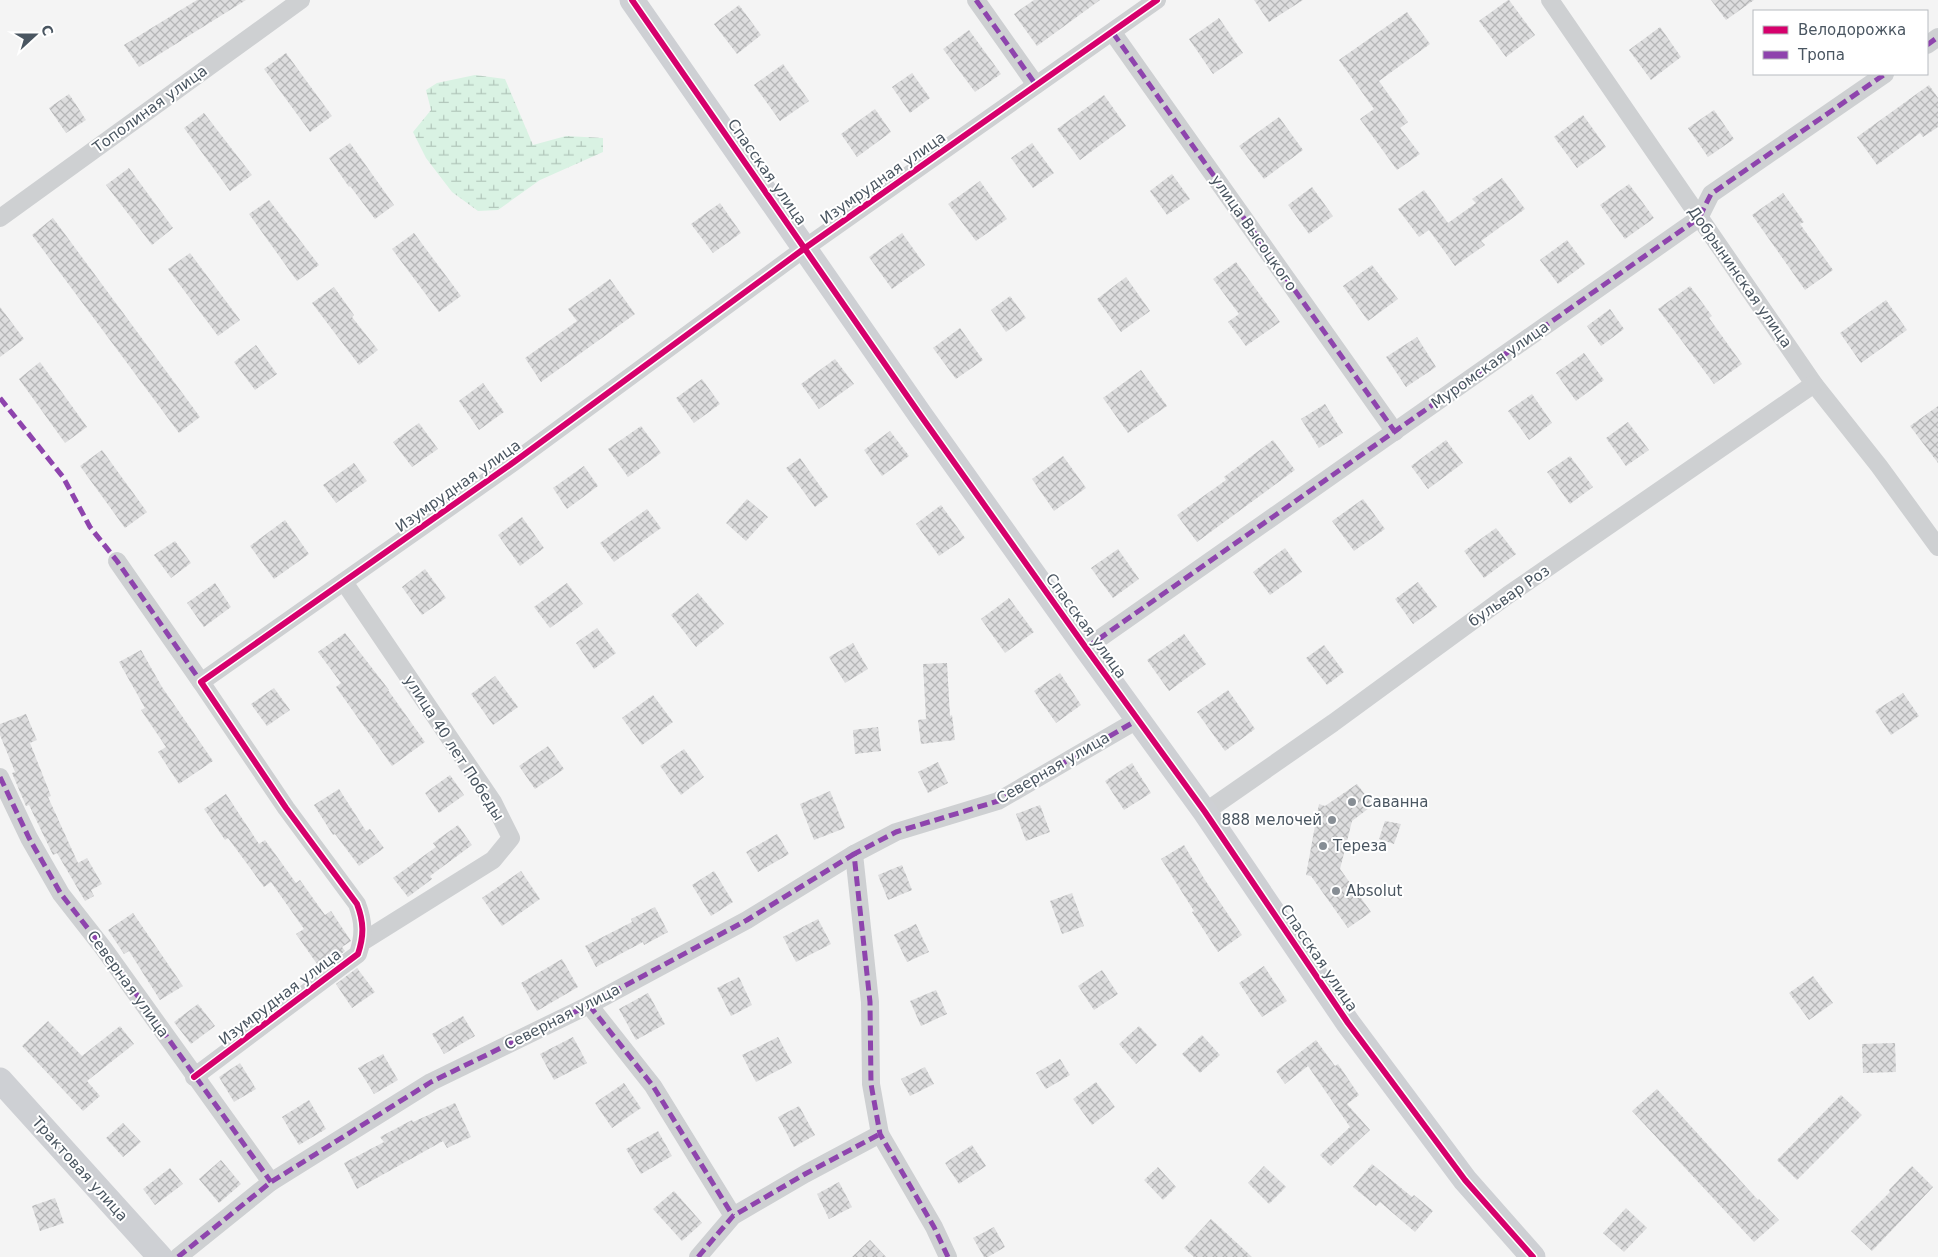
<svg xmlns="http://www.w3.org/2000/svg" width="1938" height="1257" viewBox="0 0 1938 1257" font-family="'DejaVu Sans',sans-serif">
	<defs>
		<pattern id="wetland-marsh" width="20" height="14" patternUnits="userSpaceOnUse" patternTransform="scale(1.25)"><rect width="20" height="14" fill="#d9f2e3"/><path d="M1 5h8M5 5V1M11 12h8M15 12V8" fill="none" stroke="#b2c7bb"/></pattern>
		<pattern id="building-cross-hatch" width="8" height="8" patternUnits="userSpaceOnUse" patternTransform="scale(1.25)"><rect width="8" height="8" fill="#ddddde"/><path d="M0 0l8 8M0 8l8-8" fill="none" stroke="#b5b6b7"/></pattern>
	</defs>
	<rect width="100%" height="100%" fill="#f4f4f4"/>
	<!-- wetland -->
	<polygon fill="url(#wetland-marsh)" points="475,75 505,79 533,145 566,136 603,138 603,152 540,180 498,210 478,211 452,192 426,158 413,132 431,110 426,90 437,83"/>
	<!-- building -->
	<g fill="url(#building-cross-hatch)">
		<polygon points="197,0 246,0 139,67 124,45"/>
		<polygon points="1034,0 1100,0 1037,46 1014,14"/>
		<polygon points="1254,0 1303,0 1269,22"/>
		<polygon points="1508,0 1509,0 1535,35 1506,57 1479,21"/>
		<polygon points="1711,0 1754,0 1726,20"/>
		<polygon points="739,5 761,35 737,54 714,24"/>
		<polygon points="1407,12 1430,44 1379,81 1408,122 1400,128 1420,154 1397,170 1360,119 1374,109 1339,60"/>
		<polygon points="1219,18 1243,53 1213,74 1189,39"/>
		<polygon points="1660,27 1681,57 1651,80 1629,50"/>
		<polygon points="969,30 1001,74 975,92 943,49"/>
		<polygon points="286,53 332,116 310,132 264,69"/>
		<polygon points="783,64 809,101 780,121 754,85"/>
		<polygon points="912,73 930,98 910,113 892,87"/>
		<polygon points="1929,85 1938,98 1938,127 1923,137 1920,133 1877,165 1857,137"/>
		<polygon points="69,94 86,120 66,133 49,108"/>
		<polygon points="1104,95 1126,126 1080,160 1057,129"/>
		<polygon points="875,109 891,132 857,157 841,134"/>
		<polygon points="1714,110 1734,139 1708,157 1688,128"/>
		<polygon points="204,113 252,175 230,191 184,128"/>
		<polygon points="1583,115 1606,147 1577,168 1554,137"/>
		<polygon points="1279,117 1303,150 1264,179 1239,146"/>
		<polygon points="350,143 394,205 375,219 350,186 349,187 329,158"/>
		<polygon points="1032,143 1054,173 1033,188 1011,158"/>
		<polygon points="129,168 173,228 152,245 106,185"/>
		<polygon points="1172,174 1190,199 1167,215 1150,191"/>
		<polygon points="1502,178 1525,209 1481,241 1485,245 1455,266 1429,230 1419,237 1398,209 1424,190 1448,223 1476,203 1472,199"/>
		<polygon points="980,181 1007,219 976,241 948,204"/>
		<polygon points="1629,184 1654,218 1625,239 1600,205"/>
		<polygon points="1312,187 1333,216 1309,234 1288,205"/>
		<polygon points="1783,193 1804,222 1800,224 1833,270 1805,290 1752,215"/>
		<polygon points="269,200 319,265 297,281 249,214"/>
		<polygon points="720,203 741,233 713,253 691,224"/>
		<polygon points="53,218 200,417 179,433 32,235"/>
		<polygon points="414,233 461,296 439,312 392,249"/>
		<polygon points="902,233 925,265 892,289 869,257"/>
		<polygon points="1567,240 1585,264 1558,284 1540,260"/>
		<polygon points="190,253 240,320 218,336 168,269"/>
		<polygon points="1236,262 1280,322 1246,346 1228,322 1239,314 1213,279"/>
		<polygon points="1372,265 1398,299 1368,321 1343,286"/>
		<polygon points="1126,277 1150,311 1121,332 1097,299"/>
		<polygon points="610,279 635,314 541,382 525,358 577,321 568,309"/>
		<polygon points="1690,286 1712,316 1709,318 1742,364 1714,384 1658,309"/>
		<polygon points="334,287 354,315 352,317 378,350 359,365 312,303"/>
		<polygon points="1010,296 1026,318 1006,332 991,310"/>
		<polygon points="1886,300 1907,330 1861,363 1840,333"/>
		<polygon points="0,307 24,339 0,357"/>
		<polygon points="1610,309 1624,329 1601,346 1587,326"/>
		<polygon points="960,328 983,360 956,379 933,348"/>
		<polygon points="1417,337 1436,367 1406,387 1386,357"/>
		<polygon points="256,345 277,374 255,390 234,362"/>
		<polygon points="1584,353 1604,380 1576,401 1556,373"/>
		<polygon points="835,359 854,384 819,409 801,384"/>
		<polygon points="40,362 87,427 65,443 19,379"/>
		<polygon points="1141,370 1167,406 1128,433 1103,398"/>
		<polygon points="702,379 720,404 694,423 676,398"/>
		<polygon points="483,383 504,412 479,430 459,401"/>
		<polygon points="1532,394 1552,423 1529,440 1508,411"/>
		<polygon points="1325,404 1343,433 1319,448 1301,419"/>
		<polygon points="1938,406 1938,463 1910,426"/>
		<polygon points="1628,422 1649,450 1626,466 1606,438"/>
		<polygon points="419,423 438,449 412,467 393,442"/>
		<polygon points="641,426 661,453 628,477 608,449"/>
		<polygon points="890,431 909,456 882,476 864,450"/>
		<polygon points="1273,440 1295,470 1197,542 1177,515 1226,480 1224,477"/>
		<polygon points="1446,440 1463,463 1428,489 1411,466"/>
		<polygon points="102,450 147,512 125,528 80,466"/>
		<polygon points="1063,456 1086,488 1054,511 1032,479"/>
		<polygon points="1570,456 1593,487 1570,504 1547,472"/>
		<polygon points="800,458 828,497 815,507 786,468"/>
		<polygon points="354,463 367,481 336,503 323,485"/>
		<polygon points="584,466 598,486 567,509 553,488"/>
		<polygon points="747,499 768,517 746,541 726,523"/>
		<polygon points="1363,499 1385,529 1354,551 1332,521"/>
		<polygon points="941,505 965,538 939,556 916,524"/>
		<polygon points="647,509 661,528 614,562 600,543"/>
		<polygon points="522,517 544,548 520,566 498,535"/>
		<polygon points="285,520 309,554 274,579 250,546"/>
		<polygon points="1496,528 1516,554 1484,578 1464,551"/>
		<polygon points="175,541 191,563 171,578 154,555"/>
		<polygon points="1285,548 1302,572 1270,595 1253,572"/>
		<polygon points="1118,549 1139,579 1113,598 1091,568"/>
		<polygon points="425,569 446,598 422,615 402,587"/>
		<polygon points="1418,582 1437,607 1413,624 1395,599"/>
		<polygon points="215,583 231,607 204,627 187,603"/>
		<polygon points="567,583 583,604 550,628 534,607"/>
		<polygon points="698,593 724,624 696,647 671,615"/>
		<polygon points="1009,598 1034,632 1005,653 981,619"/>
		<polygon points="597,628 616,653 594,669 576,643"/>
		<polygon points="345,633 389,690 388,690 425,742 392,766 336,687 341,683 318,652"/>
		<polygon points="1184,634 1206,664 1169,691 1147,660"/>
		<polygon points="853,643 868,669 845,683 829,657"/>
		<polygon points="1324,645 1344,672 1327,685 1306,658"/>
		<polygon points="141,650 162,687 213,761 179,784 158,752 166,747 141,710 145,708 119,662"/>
		<polygon points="947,663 950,716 952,715 955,740 921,744 918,720 926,719 923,664"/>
		<polygon points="1060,673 1081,705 1056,723 1034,691"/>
		<polygon points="495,676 518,707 493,725 471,694"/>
		<polygon points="274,688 290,710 267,726 251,704"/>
		<polygon points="1228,690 1255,729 1225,751 1197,712"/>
		<polygon points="1903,693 1919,716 1891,735 1875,711"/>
		<polygon points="653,695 673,722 642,745 622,718"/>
		<polygon points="26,714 37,740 30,743 51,796 48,797 78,863 87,858 102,884 91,890 94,896 85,901 57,853 53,855 29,805 26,806 12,773 15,772 0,735 0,724"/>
		<polygon points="878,727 881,751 855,754 853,730"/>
		<polygon points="548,746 564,769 535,789 519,766"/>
		<polygon points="684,749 704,777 681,795 660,766"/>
		<polygon points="938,762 948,783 928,793 918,772"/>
		<polygon points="1132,763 1151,793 1124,810 1105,781"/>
		<polygon points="450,775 464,795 439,813 425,793"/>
		<polygon points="1357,784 1373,805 1352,821 1340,869 1371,912 1348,928 1311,876 1306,875 1319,804 1325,806"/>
		<polygon points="339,789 366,831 370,829 384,848 359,866 335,834 333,835 314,805"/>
		<polygon points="830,791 845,828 814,840 800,804"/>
		<polygon points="226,794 259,844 265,840 296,883 300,880 325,915 331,911 351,941 342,947 345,951 324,966 321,962 317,964 296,934 304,929 271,882 264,887 228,838 225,840 204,809"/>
		<polygon points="1040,805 1050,832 1026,841 1016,814"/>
		<polygon points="1385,821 1401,824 1394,844 1379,839"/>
		<polygon points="458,825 472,845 430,876 432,879 408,897 393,878 436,847 433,843"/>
		<polygon points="777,834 789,854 758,872 746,852"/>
		<polygon points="1184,845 1205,880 1242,935 1218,952 1192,912 1194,911 1161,859"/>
		<polygon points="902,865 912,890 888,900 878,875"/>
		<polygon points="521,871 540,899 502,926 482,898"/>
		<polygon points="714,871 733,902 711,916 692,885"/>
		<polygon points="1072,893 1084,926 1062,934 1050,901"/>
		<polygon points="655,907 668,932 644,945 643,942 596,967 585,946 632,922 631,919"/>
		<polygon points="133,913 183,986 160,1000 129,951 124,954 108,930"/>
		<polygon points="818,919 831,944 796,962 783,937"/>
		<polygon points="916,924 929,952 907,962 894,935"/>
		<polygon points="562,959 578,987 537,1011 521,983"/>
		<polygon points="1264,966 1287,1001 1262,1017 1239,983"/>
		<polygon points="357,968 375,992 352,1008 336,984"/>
		<polygon points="1102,970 1118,994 1094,1010 1078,986"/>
		<polygon points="1813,976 1833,1003 1809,1020 1789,993"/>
		<polygon points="739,977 752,1005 731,1016 717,988"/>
		<polygon points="936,990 947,1014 921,1026 910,1001"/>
		<polygon points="648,993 665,1024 636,1040 619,1009"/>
		<polygon points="198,1004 215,1026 191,1044 174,1022"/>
		<polygon points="463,1016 475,1036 444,1054 432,1034"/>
		<polygon points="48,1021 82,1056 120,1026 134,1044 87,1081 100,1096 83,1111 22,1046"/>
		<polygon points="1139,1026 1157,1045 1136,1064 1119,1044"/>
		<polygon points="1202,1035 1220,1055 1200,1073 1182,1054"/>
		<polygon points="573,1037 587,1063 554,1080 540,1054"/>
		<polygon points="778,1037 792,1063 756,1082 742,1055"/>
		<polygon points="1316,1040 1335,1066 1338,1064 1359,1095 1347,1104 1370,1130 1331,1166 1320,1155 1350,1127 1308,1066 1285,1084 1276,1071"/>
		<polygon points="1895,1043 1896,1072 1863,1073 1862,1044"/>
		<polygon points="383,1054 398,1080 374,1094 358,1068"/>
		<polygon points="1060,1059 1070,1075 1046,1089 1036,1073"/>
		<polygon points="240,1063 256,1089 234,1102 219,1077"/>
		<polygon points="925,1067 934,1084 910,1096 901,1079"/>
		<polygon points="1096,1082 1115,1107 1092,1125 1073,1099"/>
		<polygon points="624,1083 641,1108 612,1128 595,1103"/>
		<polygon points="1657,1089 1758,1200 1759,1199 1779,1220 1754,1242 1632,1111"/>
		<polygon points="1841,1095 1862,1115 1797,1180 1777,1160"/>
		<polygon points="309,1100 326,1129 299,1145 282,1117"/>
		<polygon points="455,1103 471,1137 447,1148 443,1141 357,1189 344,1163 384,1142 380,1137 412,1120 413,1122"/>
		<polygon points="799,1106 815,1135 794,1147 778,1117"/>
		<polygon points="123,1123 141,1142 123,1157 106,1138"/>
		<polygon points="658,1131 672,1156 641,1174 626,1149"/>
		<polygon points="972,1145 986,1166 959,1184 945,1163"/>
		<polygon points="221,1160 241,1184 219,1203 199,1179"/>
		<polygon points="1372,1164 1412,1197 1414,1195 1433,1211 1415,1232 1380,1202 1376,1206 1353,1187"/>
		<polygon points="1264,1166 1286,1187 1269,1204 1248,1183"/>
		<polygon points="1912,1166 1933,1187 1872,1251 1851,1231 1890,1192 1889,1190"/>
		<polygon points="1158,1167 1176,1187 1163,1200 1144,1180"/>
		<polygon points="170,1168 183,1184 155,1205 143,1189"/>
		<polygon points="839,1182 852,1207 829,1219 817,1194"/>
		<polygon points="674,1191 702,1223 682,1241 653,1209"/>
		<polygon points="55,1198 64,1223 40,1231 32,1206"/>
		<polygon points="1626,1208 1647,1228 1624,1252 1603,1233"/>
		<polygon points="1211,1219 1252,1257 1194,1257 1184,1248"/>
		<polygon points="994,1227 1005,1247 988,1257 984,1257 973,1238"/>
		<polygon points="870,1240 886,1257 852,1257"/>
	</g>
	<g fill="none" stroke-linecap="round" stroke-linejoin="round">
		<!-- street -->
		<g stroke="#ced0d2" stroke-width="18">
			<polyline points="976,0 1036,85"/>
			<polyline points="1550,0 1814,384 1879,466 1938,547"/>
			<polyline points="1113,33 1395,432"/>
			<polyline points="1927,45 1938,37"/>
			<polyline points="0,218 301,0"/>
			<polyline points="117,561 201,682"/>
			<polyline points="344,582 493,802 511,838 493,860 362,942"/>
			<polyline points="1086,648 1699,218 1711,194 1885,74"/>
			<polyline points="0,777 29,838 61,894 104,949 271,1182"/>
			<polyline points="1205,812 1333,723 1508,595 1814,384"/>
			<polyline points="589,1005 653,1086 733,1216"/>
			<path d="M194,1077L358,954C364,936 364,922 357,904L286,808L201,682L514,462L805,248L1157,0"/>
			<polyline points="178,1257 271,1182 431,1082 589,1005 747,920 854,854"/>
			<polyline points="698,1257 733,1216 805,1174 880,1134"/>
			<polyline points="948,1257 934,1227 880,1134 871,1084 870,1002 854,854 896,832 998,801 1139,719"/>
		</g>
		<!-- secondary -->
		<g stroke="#ced0d4" stroke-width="25">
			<polyline points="632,0 921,416 1086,648 1205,812 1348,1023 1465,1180 1533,1257"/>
			<polyline points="0,1080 160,1257"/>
		</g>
		<!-- quiet -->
		<g stroke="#8e44ad" stroke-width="5" stroke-dasharray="10 5" stroke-linecap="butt">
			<polyline points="976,0 1036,85"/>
			<polyline points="1113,33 1395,432"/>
			<polyline points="1927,45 1938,37"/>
			<polyline points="0,398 63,477 90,527 117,561 201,682"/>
			<polyline points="1086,648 1699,218 1711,194 1885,74"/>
			<polyline points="0,777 29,838 61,894 104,949 271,1182"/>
			<polyline points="589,1005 653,1086 733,1216"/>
			<polyline points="178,1257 271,1182 431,1082 589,1005 747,920 854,854"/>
			<polyline points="698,1257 733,1216 805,1174 880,1134"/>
			<polyline points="948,1257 934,1227 880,1134 871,1084 870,1002 854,854 896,832 998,801 1139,719"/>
		</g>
		<!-- cycleway casing -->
		<g stroke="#fff" stroke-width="9">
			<g id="cycleway">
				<polyline points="632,0 921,416 1086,648 1205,812 1348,1023 1465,1180 1533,1257"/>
				<path d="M194,1077L358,954C364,936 364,922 357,904L286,808L201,682L514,462L805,248L1157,0"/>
			</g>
		</g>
		<!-- cycleway -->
		<use href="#cycleway" stroke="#d6006c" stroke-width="6"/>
	</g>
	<!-- markers -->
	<g fill="#868d94" stroke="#fff" stroke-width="2">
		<circle cx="1352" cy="802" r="5"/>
		<circle cx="1332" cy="820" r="5"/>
		<circle cx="1323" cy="846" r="5"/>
		<circle cx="1336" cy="891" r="5"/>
	</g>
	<g text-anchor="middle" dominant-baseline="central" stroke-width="4" stroke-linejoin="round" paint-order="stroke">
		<!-- street labels -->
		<g font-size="15" fill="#4a5661" stroke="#fff">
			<text transform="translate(150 109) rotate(-36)">Тополиная улица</text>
			<text transform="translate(767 172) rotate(55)">Спасская улица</text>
			<text transform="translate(883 178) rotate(-35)">Изумрудная улица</text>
			<text transform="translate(1254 233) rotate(55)">улица Высоцкого</text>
			<text transform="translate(1740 277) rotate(55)">Добрынинская улица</text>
			<text transform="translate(1490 365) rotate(-35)">Муромская улица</text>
			<text transform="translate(458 486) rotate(-35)">Изумрудная улица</text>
			<text transform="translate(1509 596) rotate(-35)">бульвар Роз</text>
			<text transform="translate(1086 626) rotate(54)">Спасская улица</text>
			<text transform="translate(454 748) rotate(57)">улица 40 лет Победы</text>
			<text transform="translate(1053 768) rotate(-30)">Северная улица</text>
			<text transform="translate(1319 958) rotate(56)">Спасская улица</text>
			<text transform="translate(128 984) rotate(54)">Северная улица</text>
			<text transform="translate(280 997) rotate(-37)">Изумрудная улица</text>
			<text transform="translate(562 1017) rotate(-27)">Северная улица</text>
			<text transform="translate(80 1169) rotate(48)">Трактовая улица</text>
		</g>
		<!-- poi labels -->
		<g font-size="15" fill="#4a5661" stroke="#fff" text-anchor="start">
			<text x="1362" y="802">Саванна</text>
			<text x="1322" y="820" text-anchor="end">888 мелочей</text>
			<text x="1333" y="846">Тереза</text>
			<text x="1346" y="891">Absolut</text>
		</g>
	</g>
	<!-- legend -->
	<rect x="1753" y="10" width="175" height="65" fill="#ffffff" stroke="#b7bbc0"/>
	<rect x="1763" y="26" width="25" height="8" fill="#d6006c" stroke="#b7bbc0"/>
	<text x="1798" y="35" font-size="15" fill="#4a5661">Велодорожка</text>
	<rect x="1763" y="51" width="25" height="8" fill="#8e44ad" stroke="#b7bbc0"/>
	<text x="1798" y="60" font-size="15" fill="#4a5661">Тропа</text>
	<!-- north arrow -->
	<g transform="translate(35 35) rotate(69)" stroke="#ffffff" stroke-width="4" paint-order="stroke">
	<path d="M0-4L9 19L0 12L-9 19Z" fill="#4a5661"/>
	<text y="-8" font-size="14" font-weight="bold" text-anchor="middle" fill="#4a5661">С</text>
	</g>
</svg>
